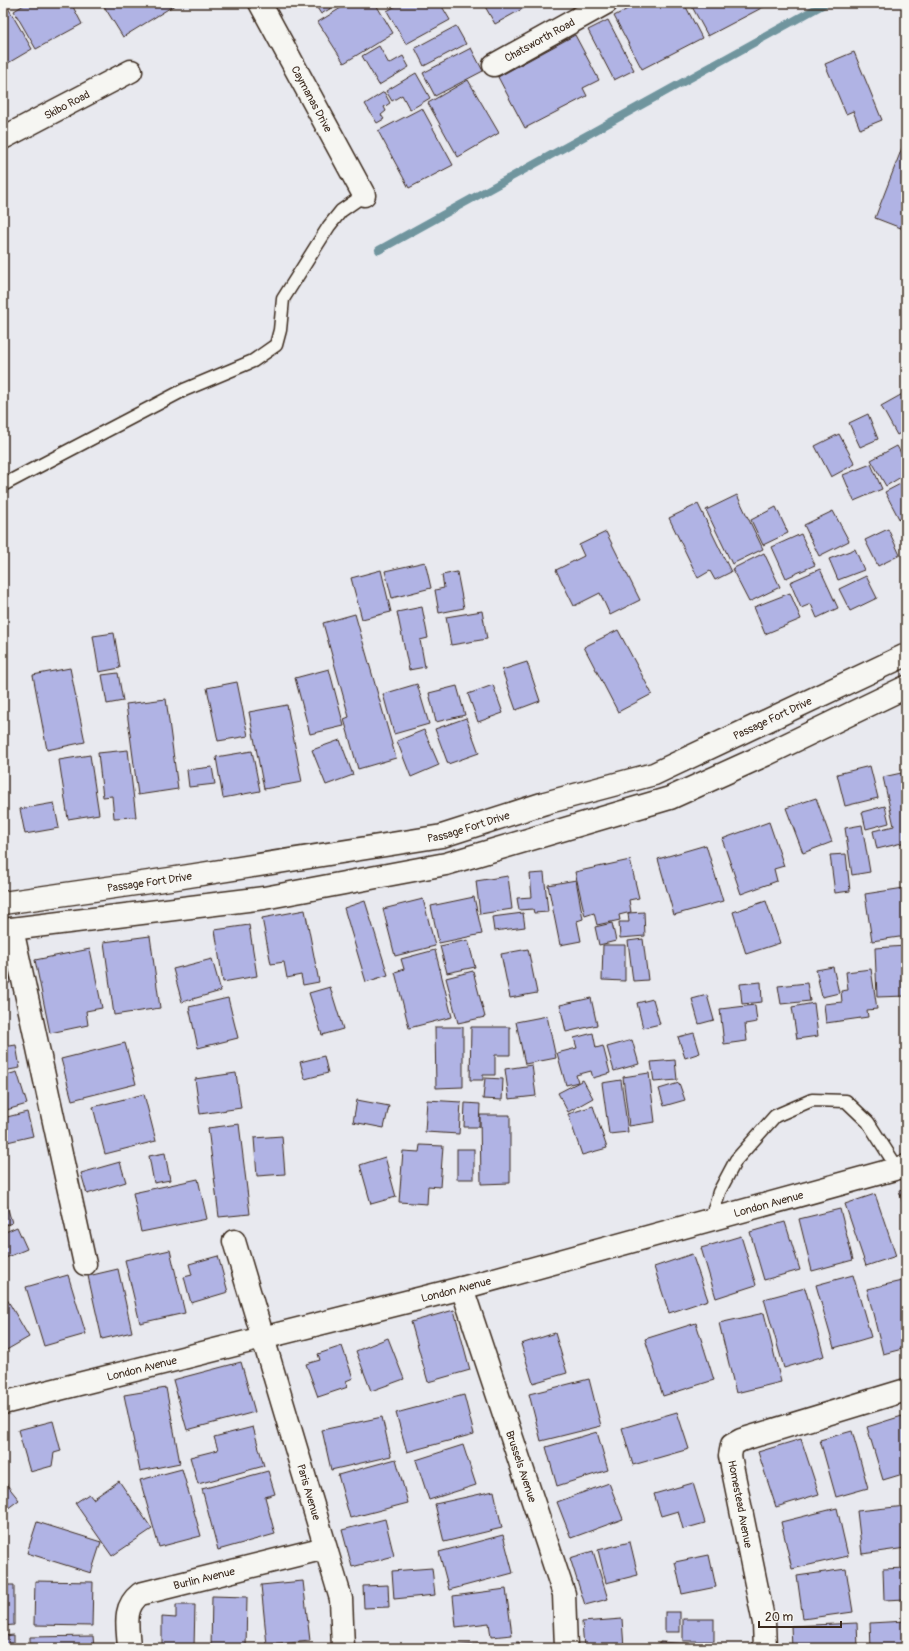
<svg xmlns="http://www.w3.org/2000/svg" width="909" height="1651" viewBox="0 0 909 1651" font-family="Pangolin,sans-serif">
	<rect width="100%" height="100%" fill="#e8e9ef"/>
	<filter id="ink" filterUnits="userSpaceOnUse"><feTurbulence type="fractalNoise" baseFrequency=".025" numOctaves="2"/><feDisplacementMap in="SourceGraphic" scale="8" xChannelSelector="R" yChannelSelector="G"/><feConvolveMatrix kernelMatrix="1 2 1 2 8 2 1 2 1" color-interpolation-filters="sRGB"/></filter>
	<g filter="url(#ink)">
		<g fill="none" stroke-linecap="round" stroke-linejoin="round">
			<!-- stream -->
			<polyline stroke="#6f959e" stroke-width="8" points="379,250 826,3"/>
		</g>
		<!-- building -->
		<g fill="#b0b3e4" stroke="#3b2a1e">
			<polygon points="27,3 71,3 82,24 36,49 14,11"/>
			<polygon points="102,3 178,3 123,37"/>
			<polygon points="314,3 340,3 321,14"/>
			<polygon points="349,3 375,3 393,33 344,63 318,22"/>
			<polygon points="401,3 440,3 450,20 406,44 387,11"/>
			<polygon points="483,3 533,3 495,24"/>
			<polygon points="639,3 684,3 702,38 642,69 614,16"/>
			<polygon points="690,3 771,3 708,36"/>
			<polygon points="7,6 32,49 3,66 3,8"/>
			<polygon points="608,20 634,70 614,80 588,30"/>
			<polygon points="456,26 466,44 424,66 415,48"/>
			<polygon points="575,35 599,80 583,88 587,96 525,128 498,77"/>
			<polygon points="379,46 389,64 403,56 409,67 379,85 362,56"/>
			<polygon points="471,48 483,71 435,96 423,73"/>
			<polygon points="854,52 882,120 860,129 853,111 846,114 825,64"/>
			<polygon points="416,73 430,98 410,110 402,95 392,101 386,91"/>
			<polygon points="468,80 499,133 458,157 428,103"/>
			<polygon points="384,92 390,103 384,107 386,111 381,115 384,119 377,123 365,104"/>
			<polygon points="422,108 453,165 409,188 378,131"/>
			<polygon points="902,148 906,149 906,230 875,218"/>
			<polygon points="906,392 906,430 897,435 881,406"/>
			<polygon points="868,414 878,439 860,447 849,423"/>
			<polygon points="839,434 855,464 831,477 815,446"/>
			<polygon points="897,446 906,462 906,474 886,486 871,460"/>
			<polygon points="871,464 882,489 854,501 843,475"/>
			<polygon points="906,481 906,532 885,492"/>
			<polygon points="737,495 763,549 732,564 706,510"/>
			<polygon points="698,504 731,572 715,580 710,571 698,578 669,518"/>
			<polygon points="776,507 788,533 763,545 751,520"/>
			<polygon points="833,511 849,541 819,556 804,525"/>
			<polygon points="888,529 900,555 878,566 865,540"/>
			<polygon points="606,532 640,600 610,615 600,593 574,606 556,570 584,556 579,545"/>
			<polygon points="801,534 815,565 786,578 772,547"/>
			<polygon points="855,549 864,570 838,580 829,559"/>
			<polygon points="764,553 780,587 749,602 732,569"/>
			<polygon points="425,562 431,588 392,598 385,571"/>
			<polygon points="820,569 838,608 817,618 811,604 801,608 790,582"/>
			<polygon points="381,570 391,612 362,619 351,578"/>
			<polygon points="457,572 464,608 439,613 435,590 444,588 442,575"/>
			<polygon points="866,576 877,598 850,611 839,589"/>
			<polygon points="790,593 801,619 765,634 754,607"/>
			<polygon points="422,607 428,638 420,640 425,667 409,670 397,612"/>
			<polygon points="482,611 487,639 451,645 446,617"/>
			<polygon points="355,614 396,758 358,769 344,719 349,717 323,623"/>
			<polygon points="618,630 652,694 618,712 584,647"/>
			<polygon points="114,633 120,668 99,672 93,636"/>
			<polygon points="527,662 540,701 516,710 502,670"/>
			<polygon points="70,668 85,742 47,750 33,675"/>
			<polygon points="329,669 344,726 310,734 295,678"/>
			<polygon points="118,673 123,701 107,704 102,675"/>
			<polygon points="237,682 248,736 218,741 207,688"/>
			<polygon points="417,684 429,724 394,734 383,694"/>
			<polygon points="493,685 503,713 478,722 468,694"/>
			<polygon points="457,686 465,715 436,722 429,693"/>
			<polygon points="166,699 178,789 138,795 126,704"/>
			<polygon points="287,705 302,782 264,789 249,712"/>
			<polygon points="466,718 479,753 448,764 435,729"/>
			<polygon points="424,730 439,765 411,777 397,741"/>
			<polygon points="340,740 353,775 326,785 312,750"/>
			<polygon points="128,750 136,817 114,818 112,796 103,797 98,753"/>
			<polygon points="252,751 260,791 223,798 216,757"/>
			<polygon points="90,755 99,814 68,819 59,760"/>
			<polygon points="870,766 878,798 845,806 837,774"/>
			<polygon points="212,767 215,784 189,787 187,770"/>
			<polygon points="906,772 906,842 877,849 873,831 894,826 883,777"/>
			<polygon points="816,798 832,842 803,853 786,808"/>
			<polygon points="54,803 59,828 25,834 20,809"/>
			<polygon points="885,806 889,823 866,829 862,812"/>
			<polygon points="769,822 784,866 774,869 777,881 741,894 722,839"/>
			<polygon points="862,825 870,872 852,875 845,828"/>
			<polygon points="706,845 723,901 674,915 658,859"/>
			<polygon points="846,854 850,891 835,893 830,855"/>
			<polygon points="630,860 639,898 629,900 631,912 619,915 620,920 597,925 594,913 585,916 575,872"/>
			<polygon points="544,873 548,912 534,913 533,909 519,910 517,898 532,897 530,874"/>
			<polygon points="508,876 512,909 480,914 476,881"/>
			<polygon points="576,880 583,919 577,921 581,941 560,945 548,885"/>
			<polygon points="904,888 906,902 906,936 872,941 865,894"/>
			<polygon points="474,897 482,934 439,943 431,906"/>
			<polygon points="423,899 435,946 395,956 383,909"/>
			<polygon points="365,901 388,975 366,982 344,908"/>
			<polygon points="766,901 780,943 746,954 733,912"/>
			<polygon points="305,910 319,982 303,985 301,975 287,978 284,962 271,964 262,918"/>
			<polygon points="644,912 645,936 620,938 619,922 629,922 628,913"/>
			<polygon points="523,913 525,927 494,931 492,917"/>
			<polygon points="612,923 616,941 599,945 595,927"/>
			<polygon points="249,925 257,976 223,982 215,930"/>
			<polygon points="150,936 160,1008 114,1015 104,942"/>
			<polygon points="643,939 648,980 633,981 628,941"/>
			<polygon points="468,940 475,967 447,973 440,946"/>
			<polygon points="603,945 625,945 625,981 602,980"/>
			<polygon points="906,946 906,996 877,997 875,948"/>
			<polygon points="90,949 102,1008 86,1011 88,1025 50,1033 35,960"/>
			<polygon points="528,949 537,993 510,998 501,954"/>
			<polygon points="435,950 452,1017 409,1028 395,972 404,969 401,959"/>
			<polygon points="3,953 7,953 10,983 3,984"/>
			<polygon points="212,959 221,991 182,1002 173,969"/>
			<polygon points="833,967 839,993 822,997 816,970"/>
			<polygon points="871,969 877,1009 867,1010 868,1017 826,1023 824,1004 842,1002 841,991 848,990 846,972"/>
			<polygon points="473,971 485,1017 458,1023 446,978"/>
			<polygon points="761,982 762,1002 742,1004 740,984"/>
			<polygon points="807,983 810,1001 781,1004 778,986"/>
			<polygon points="330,987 343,1029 322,1035 309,993"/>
			<polygon points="707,995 714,1020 699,1024 692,999"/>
			<polygon points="228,998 238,1038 198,1048 189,1007"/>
			<polygon points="591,998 597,1025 566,1032 560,1005"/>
			<polygon points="653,999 660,1024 643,1028 637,1003"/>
			<polygon points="814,1003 818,1036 797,1039 792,1007"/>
			<polygon points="755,1005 757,1022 745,1024 747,1041 724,1044 720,1009"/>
			<polygon points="547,1016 556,1058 525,1064 516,1022"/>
			<polygon points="435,1027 463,1027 463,1087 436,1088"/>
			<polygon points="471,1027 510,1027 510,1055 495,1055 495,1075 483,1075 483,1080 470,1080"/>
			<polygon points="593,1033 596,1048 603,1046 610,1073 593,1078 591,1071 576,1075 578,1082 566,1085 557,1053 577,1048 574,1038"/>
			<polygon points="694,1033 700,1053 685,1058 678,1037"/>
			<polygon points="632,1040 639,1064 614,1071 607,1047"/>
			<polygon points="125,1043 136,1084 72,1100 61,1059"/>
			<polygon points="16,1045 20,1068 3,1071 3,1047"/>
			<polygon points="324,1056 328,1073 305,1079 300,1062"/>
			<polygon points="675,1060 677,1080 654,1082 651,1062"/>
			<polygon points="532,1065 536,1096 509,1099 505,1069"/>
			<polygon points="17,1072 27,1104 3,1111 3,1076"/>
			<polygon points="236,1073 241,1108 200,1114 195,1079"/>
			<polygon points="649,1073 655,1122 629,1126 623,1077"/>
			<polygon points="485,1078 503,1079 502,1100 483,1099"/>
			<polygon points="583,1080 593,1098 568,1112 558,1093"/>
			<polygon points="621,1080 628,1132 609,1134 602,1083"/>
			<polygon points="679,1083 685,1100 664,1106 659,1089"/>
			<polygon points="144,1094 156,1141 105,1154 93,1107"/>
			<polygon points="357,1100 389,1106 384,1128 353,1122"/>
			<polygon points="427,1100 461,1102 459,1134 425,1132"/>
			<polygon points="465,1103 480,1104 479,1127 464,1127"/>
			<polygon points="593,1106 607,1148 582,1155 568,1114"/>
			<polygon points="27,1112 33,1136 3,1143 3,1118"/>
			<polygon points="480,1115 510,1115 510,1183 481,1184"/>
			<polygon points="239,1124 250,1214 219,1217 208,1128"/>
			<polygon points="282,1136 285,1174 257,1176 254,1138"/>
			<polygon points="420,1145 443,1146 440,1187 428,1186 427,1204 399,1202 403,1151 419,1152"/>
			<rect x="457" y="1149" width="17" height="30"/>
			<polygon points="165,1153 170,1180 154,1183 149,1156"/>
			<polygon points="385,1157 396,1197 371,1204 360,1165"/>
			<polygon points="120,1162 126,1182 87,1194 81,1173"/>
			<polygon points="198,1179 207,1219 141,1232 133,1193"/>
			<polygon points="906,1188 906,1215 899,1190"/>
			<polygon points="875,1194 896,1256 866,1266 845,1204"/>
			<polygon points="5,1199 12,1223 3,1226 3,1200"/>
			<polygon points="840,1209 853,1260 812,1271 799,1219"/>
			<polygon points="785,1222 800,1270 764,1280 750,1232"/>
			<polygon points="17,1227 27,1249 3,1259 3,1233"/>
			<polygon points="741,1236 756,1285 716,1298 701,1248"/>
			<polygon points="170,1250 185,1313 140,1323 125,1260"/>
			<polygon points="692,1254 708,1300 669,1313 654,1267"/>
			<polygon points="218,1256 228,1292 191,1303 184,1277 192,1275 189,1264"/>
			<polygon points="118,1269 132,1332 102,1339 88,1276"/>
			<polygon points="68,1275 86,1334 44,1346 26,1287"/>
			<polygon points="853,1275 871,1337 834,1348 816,1285"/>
			<polygon points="906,1280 906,1348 883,1354 867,1289"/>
			<polygon points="805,1288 824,1356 784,1368 764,1299"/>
			<polygon points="4,1294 29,1337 3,1352 3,1295"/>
			<polygon points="454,1310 470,1370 428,1382 411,1322"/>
			<polygon points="764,1313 781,1382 736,1393 719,1323"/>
			<polygon points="696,1323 714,1380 663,1396 645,1339"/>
			<polygon points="555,1333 567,1373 533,1383 521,1344"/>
			<polygon points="388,1338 404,1379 371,1391 356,1351"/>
			<polygon points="342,1346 353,1378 346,1381 348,1387 318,1397 306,1364 320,1360 318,1354"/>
			<polygon points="241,1362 255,1412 187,1430 173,1380"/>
			<polygon points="589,1379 601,1426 541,1441 529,1394"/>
			<polygon points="166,1388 180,1463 140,1471 124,1395"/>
			<polygon points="464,1395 474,1434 407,1452 396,1413"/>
			<polygon points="677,1412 689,1449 633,1465 622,1428"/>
			<polygon points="902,1416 906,1429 906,1473 883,1480 867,1427"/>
			<polygon points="382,1417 391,1456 331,1470 322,1430"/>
			<polygon points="53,1421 61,1451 54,1453 52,1466 30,1472 18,1430"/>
			<polygon points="253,1427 264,1466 198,1484 190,1457 218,1450 214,1437"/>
			<polygon points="852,1431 868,1488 836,1497 820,1440"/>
			<polygon points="597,1432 608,1470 557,1486 546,1447"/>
			<polygon points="801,1439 819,1494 776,1507 758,1452"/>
			<polygon points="463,1445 476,1485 429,1500 416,1460"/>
			<polygon points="396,1459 408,1503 350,1518 338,1475"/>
			<polygon points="182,1469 201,1536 159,1547 140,1480"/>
			<polygon points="268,1471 275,1494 265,1497 275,1534 218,1550 202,1489"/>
			<polygon points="3,1480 19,1500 3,1512"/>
			<polygon points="119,1481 152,1529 112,1556 75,1503 89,1494 93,1499"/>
			<polygon points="609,1483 623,1519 571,1538 557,1502"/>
			<polygon points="693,1483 705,1523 683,1529 678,1511 661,1516 654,1494"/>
			<polygon points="494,1491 502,1528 444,1542 435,1504"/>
			<polygon points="906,1506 906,1548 862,1554 857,1511"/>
			<polygon points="837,1508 848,1556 792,1569 781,1522"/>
			<polygon points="385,1519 394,1556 352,1567 342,1530"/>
			<polygon points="37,1522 101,1542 91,1573 27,1553"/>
			<polygon points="503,1535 513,1573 449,1590 439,1552"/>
			<polygon points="630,1542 638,1575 606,1583 598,1550"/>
			<polygon points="593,1551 608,1599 585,1605 570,1558"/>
			<polygon points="709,1555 716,1587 682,1594 675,1562"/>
			<polygon points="432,1568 435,1595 394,1599 392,1571"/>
			<polygon points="906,1568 906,1599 884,1600 883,1569"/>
			<polygon points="846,1569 853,1612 803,1619 797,1576"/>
			<polygon points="35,1581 93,1582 92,1626 34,1625"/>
			<polygon points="303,1581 310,1641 267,1645 261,1585"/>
			<polygon points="3,1585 14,1585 14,1625 3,1626"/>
			<polygon points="388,1585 389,1607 364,1608 363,1586"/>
			<polygon points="506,1589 512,1635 491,1637 489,1623 456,1627 453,1596"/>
			<polygon points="212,1596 247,1597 246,1648 211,1648"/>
			<polygon points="176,1605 195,1605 194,1647 162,1646 162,1617 176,1618"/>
			<rect x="665" y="1612" width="15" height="20"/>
			<polygon points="622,1619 624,1648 584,1648 582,1622"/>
			<rect x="683" y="1619" width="31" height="22"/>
			<polygon points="906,1621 906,1648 871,1648 870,1623"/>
			<polygon points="857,1623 858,1648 792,1648 791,1626"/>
			<polygon points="14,1635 14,1648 3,1648 3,1636"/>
			<polygon points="93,1636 94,1648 30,1648 30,1637"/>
			<polygon points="519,1642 519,1648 447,1648 447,1646"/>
			<polygon points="660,1642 695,1644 695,1648 659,1648"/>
			<polygon points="426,1645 426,1648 360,1648 360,1647"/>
		</g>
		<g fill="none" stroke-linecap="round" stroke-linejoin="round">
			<!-- lane casing -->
			<g stroke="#3b2a1e" stroke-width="15">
				<g id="lane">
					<polyline points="3,485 184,390 253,361 276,345 280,330 283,299 329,226 341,211 364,195"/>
					<polyline points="711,1220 719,1192 736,1160 775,1116 812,1100 846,1101 868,1122 898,1169"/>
				</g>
			</g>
			<!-- street casing -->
			<g stroke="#3b2a1e" stroke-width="25">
				<g id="street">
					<path id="s1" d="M260,3L364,195"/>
					<path id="s2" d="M494,65L606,3"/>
					<path id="s3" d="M3,138L131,71"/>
					<polyline points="12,929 85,1264"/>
					<path id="s4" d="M234,1241L341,1599L343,1648"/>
					<path id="s5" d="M462,1288L564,1594L566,1648"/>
					<path id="s6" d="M3,1403L462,1288L906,1166"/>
					<path id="s7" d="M129,1648C128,1627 122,1608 140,1594L325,1548"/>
					<polyline points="765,1648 764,1623 730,1456 732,1445 741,1440 906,1390"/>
				</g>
			</g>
			<!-- secondary casing -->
			<g stroke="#3b2a1e" stroke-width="25">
				<g id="secondary">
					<path id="s8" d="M3,903L170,879L442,836L545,803L654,774L906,655"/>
					<polyline points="3,930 264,898 446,864 670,798 765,755 906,687"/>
				</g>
			</g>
			<!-- lane -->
			<use href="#lane" stroke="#f6f6f2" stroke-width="12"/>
			<!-- street -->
			<use href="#street" stroke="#f6f6f2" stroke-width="22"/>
			<!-- secondary -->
			<use href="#secondary" stroke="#f6f6f2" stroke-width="22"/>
		</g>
	</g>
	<g text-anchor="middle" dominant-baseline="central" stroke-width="3" stroke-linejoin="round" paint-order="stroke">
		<!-- street labels -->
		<g font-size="11" fill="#3b2a1e" stroke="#f6f6f2">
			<text stroke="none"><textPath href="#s2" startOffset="52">Chatsworth Road</textPath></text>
			<text stroke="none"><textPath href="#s1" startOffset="109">Caymanas Drive</textPath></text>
			<text stroke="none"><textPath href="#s3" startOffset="72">Skibo Road</textPath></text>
			<text stroke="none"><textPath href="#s8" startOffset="796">Passage Fort Drive</textPath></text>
			<text stroke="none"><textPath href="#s8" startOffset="472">Passage Fort Drive</textPath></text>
			<text stroke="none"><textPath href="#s8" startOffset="148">Passage Fort Drive</textPath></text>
			<text stroke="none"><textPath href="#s6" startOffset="791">London Avenue</textPath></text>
			<text stroke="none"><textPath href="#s6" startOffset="467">London Avenue</textPath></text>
			<text stroke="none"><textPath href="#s6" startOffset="143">London Avenue</textPath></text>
			<text stroke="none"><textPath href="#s5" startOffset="188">Brussels Avenue</textPath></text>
			<text stroke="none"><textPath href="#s4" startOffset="262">Paris Avenue</textPath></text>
			<text transform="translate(740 1504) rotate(79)">Homestead Avenue</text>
			<text stroke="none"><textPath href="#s7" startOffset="124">Burlin Avenue</textPath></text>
		</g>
	</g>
	<!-- margin -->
	<rect width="909" height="1651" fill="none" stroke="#f6f6f2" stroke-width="16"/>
	<rect x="8" y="8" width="893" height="1635" fill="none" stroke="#3b2a1e" stroke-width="1.5" filter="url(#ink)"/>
	<!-- scale -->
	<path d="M759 1621v6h82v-6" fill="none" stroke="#3b2a1e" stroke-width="2"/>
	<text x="765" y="1621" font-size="12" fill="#3b2a1e" stroke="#f6f6f2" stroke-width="3" paint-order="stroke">20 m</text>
</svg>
